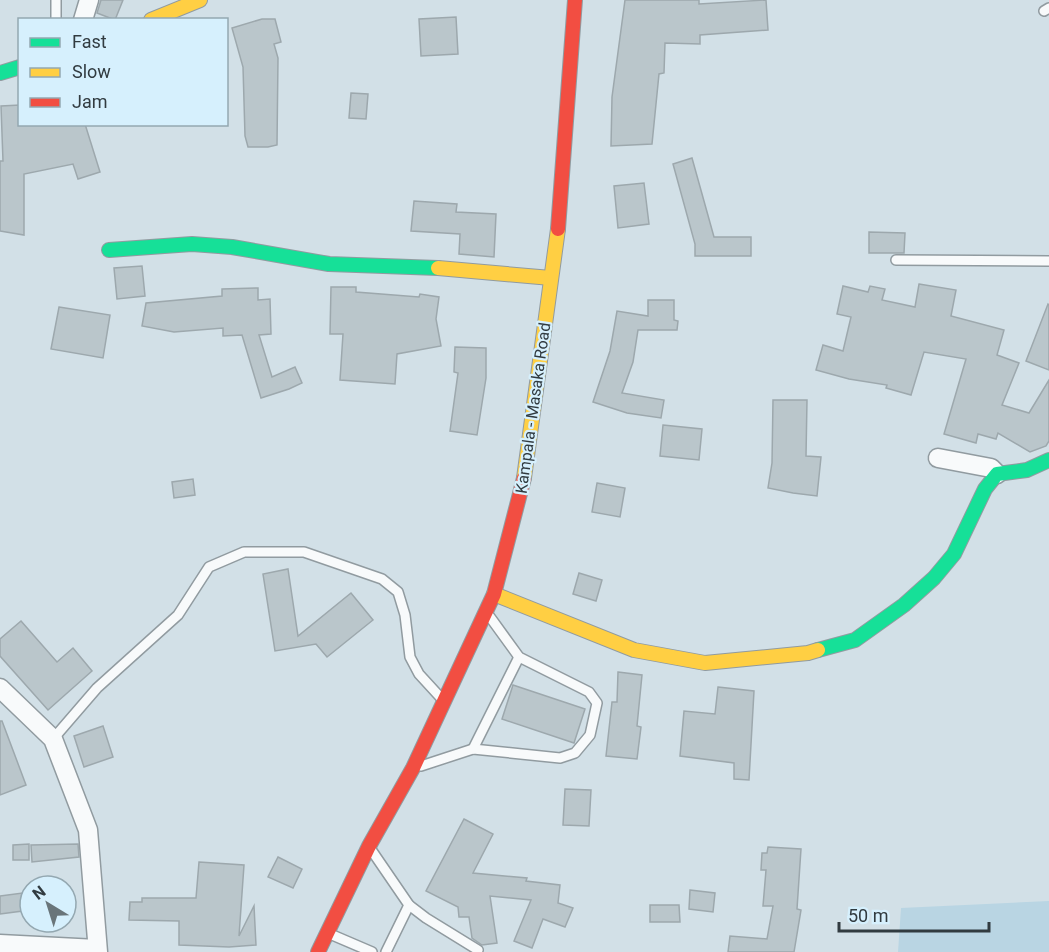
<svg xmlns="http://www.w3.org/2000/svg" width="1049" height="952" viewBox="0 0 1049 952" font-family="Roboto,sans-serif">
	<rect width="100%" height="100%" fill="#d2e0e7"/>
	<!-- green -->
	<polygon fill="#b9d5e3" points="1049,901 1049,952 898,952 901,908"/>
	<!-- building -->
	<g fill="#bac6cb" stroke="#9da8ad" stroke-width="1.5">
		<polygon points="101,0 123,0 115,20 97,13"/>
		<polygon points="625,0 699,0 699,4 766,0 768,30 700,35 700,44 665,43 664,73 659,74 652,144 611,146 612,97"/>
		<polygon points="456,17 458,54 421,56 419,19"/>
		<polygon points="262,19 275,19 281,42 274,44 278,58 277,145 268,147 248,147 245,136 243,67 232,28"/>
		<polygon points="351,93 368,94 366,119 349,118"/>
		<polygon points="20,105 20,124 85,124 100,172 78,179 73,164 24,174 24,235 0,231 0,161 3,161 1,106"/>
		<polygon points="692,158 714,237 751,237 751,256 695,256 695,244 673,164"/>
		<polygon points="644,183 649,224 618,228 614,186"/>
		<polygon points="414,201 457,204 456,212 496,214 494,257 459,254 460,234 411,231"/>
		<polygon points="869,232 905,233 904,253 869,253"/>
		<polygon points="142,266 145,296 117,299 114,268"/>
		<polygon points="919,284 956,290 951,316 1004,330 997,355 1019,363 1002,405 1029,413 1049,380 1049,441 1046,446 1030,452 998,433 996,439 978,434 976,443 944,434 966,359 924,352 911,395 886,388 887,385 849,379 816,370 823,345 843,351 851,317 837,314 843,286 868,292 870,286 885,289 882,300 915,307"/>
		<polygon points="331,287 356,287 356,292 419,297 420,294 439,297 436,319 441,346 397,354 395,384 340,380 343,334 330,334"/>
		<polygon points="258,288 258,300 270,299 271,334 259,335 272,377 295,367 302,383 289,389 261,398 242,335 223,336 223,328 174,332 142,326 146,303 222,296 222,289"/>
		<polygon points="648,300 674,300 674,320 678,321 677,330 638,330 633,362 622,393 664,400 661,418 627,413 593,402 610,351 617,311 648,316"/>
		<polygon points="1048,304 1049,305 1049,370 1026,361"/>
		<polygon points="59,307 110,315 103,358 51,349"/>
		<polygon points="455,347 486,348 486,378 477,435 450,431 458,373 454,372"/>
		<polygon points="773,400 807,400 806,456 821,457 817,496 793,493 768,488 772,463"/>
		<polygon points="663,425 702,429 699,460 660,456"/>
		<polygon points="193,479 195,495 174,498 172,482"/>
		<polygon points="597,483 625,488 620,517 592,512"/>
		<polygon points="288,569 298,636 351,593 373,620 327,657 316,644 275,651 263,574"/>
		<polygon points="579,573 602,580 596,601 573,594"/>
		<polygon points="21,621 57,662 73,648 92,671 48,710 0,656 0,639"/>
		<polygon points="618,672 642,675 637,726 641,727 637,759 606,756 612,702 617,702"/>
		<polygon points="513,685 585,709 574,743 502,719"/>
		<polygon points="718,687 754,691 749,780 734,779 734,763 680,756 684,711 715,714"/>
		<polygon points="0,721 2,721 26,785 0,795"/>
		<polygon points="103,726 113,757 84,767 74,736"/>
		<polygon points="565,789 591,790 589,826 563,825"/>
		<polygon points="464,819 493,834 473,873 527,878 526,881 560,885 558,903 573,908 565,927 543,919 532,948 514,941 531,900 490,896 497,943 482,945 472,938 469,917 459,917 458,907 426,891"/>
		<polygon points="29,844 29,860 13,860 13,845"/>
		<polygon points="78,844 79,857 32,862 31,845"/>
		<polygon points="768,847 801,849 797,909 801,910 794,952 728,952 730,936 767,939 773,906 763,906 766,870 761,870 762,853 767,853"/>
		<polygon points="278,857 302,869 293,888 268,877"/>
		<polygon points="199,862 244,865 239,936 254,906 256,945 229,947 179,945 179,921 129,920 130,902 142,902 142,898 196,898"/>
		<polygon points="690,890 715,893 713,912 689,909"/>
		<polygon points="30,892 30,910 0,914 0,896"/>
		<polygon points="650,905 679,905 680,922 650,922"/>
	</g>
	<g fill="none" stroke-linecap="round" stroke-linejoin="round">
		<!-- lane casing -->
		<g stroke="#919ba0" stroke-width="12">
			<g id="lane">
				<polyline points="1044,11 1049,8"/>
				<polyline points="56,20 56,0"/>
				<polyline points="896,260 1049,261"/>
				<polyline points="53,739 97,688 178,615 209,567 244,552 304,552 382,579 398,592 405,615 410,657 419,674 441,698"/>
				<polyline points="473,749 519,657"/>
				<polyline points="421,766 473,749 560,758 575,753 590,735 597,703 589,692 519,657 490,617"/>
				<polyline points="372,851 409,905 426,918 478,950 477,952"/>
				<polyline points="330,934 372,952"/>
				<polyline points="386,952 409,905"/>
			</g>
		</g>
		<!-- street casing -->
		<g stroke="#919ba0" stroke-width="21">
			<g id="street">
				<polyline points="83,20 89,0"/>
				<polyline points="938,458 991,468 997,474"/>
				<polyline points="0,688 53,739 88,830 98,952"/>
				<polyline points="0,944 97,949"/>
			</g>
		</g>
		<!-- fast casing -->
		<g stroke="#919ba0" stroke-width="16">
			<g id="fast">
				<polyline points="0,73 20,67"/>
				<polyline points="109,250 192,244 232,247 329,264 438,268"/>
				<polyline points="818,650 855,640 904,605 934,578 954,554 985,489 997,474 1027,470 1049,460"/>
			</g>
		</g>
		<!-- slow casing -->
		<g stroke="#919ba0" stroke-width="16">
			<g id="slow">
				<polyline points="151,20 200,0"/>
				<polyline points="438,268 551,278"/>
				<polyline points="524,478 558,229"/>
				<polyline points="494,594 634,650 705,663 808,653 818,650"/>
			</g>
		</g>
		<!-- jam casing -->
		<g stroke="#919ba0" stroke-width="16">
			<g id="jam">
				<polyline points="558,229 575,0"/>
				<polyline points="318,952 369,846 413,768 494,594 524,478"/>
			</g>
		</g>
		<!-- lane -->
		<use href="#lane" stroke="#f8fafb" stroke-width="9"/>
		<!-- street -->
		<use href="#street" stroke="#f8fafb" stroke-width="18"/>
		<!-- fast -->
		<use href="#fast" stroke="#16e098" stroke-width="14"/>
		<!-- slow -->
		<use href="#slow" stroke="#ffcf43" stroke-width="14"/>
		<!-- jam -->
		<use href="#jam" stroke="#f24e42" stroke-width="14"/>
	</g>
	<g text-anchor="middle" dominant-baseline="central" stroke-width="4.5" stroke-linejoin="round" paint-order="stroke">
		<!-- street labels -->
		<g font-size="16" fill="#313b40" stroke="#d6f0fd">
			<text transform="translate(533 408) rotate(-82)">Kampala - Masaka Road</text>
		</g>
	</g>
	<!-- legend -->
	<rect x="18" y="18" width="210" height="108" fill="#d6f0fd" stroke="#94a8b1" stroke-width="1.5"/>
	<rect x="30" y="38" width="30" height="9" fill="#16e098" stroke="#94a8b1" stroke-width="1.5"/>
	<text x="72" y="48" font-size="18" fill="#313b40">Fast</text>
	<rect x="30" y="68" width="30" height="9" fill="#ffcf43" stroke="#94a8b1" stroke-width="1.5"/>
	<text x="72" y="78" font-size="18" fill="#313b40">Slow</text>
	<rect x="30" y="98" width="30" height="9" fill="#f24e42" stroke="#94a8b1" stroke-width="1.5"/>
	<text x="72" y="108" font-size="18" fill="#313b40">Jam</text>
	<!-- north arrow -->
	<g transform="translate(48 904) rotate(322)"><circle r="28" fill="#d6f0fd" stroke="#94a8b1" stroke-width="1.5"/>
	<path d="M0-4.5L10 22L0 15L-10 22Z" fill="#69757a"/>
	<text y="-9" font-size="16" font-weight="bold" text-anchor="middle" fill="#313b40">N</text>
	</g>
	<!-- scale -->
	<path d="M839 922v9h150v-9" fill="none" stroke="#313b40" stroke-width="3"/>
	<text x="848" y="922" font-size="18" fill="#313b40" stroke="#d6f0fd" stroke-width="4.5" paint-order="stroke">50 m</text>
</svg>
